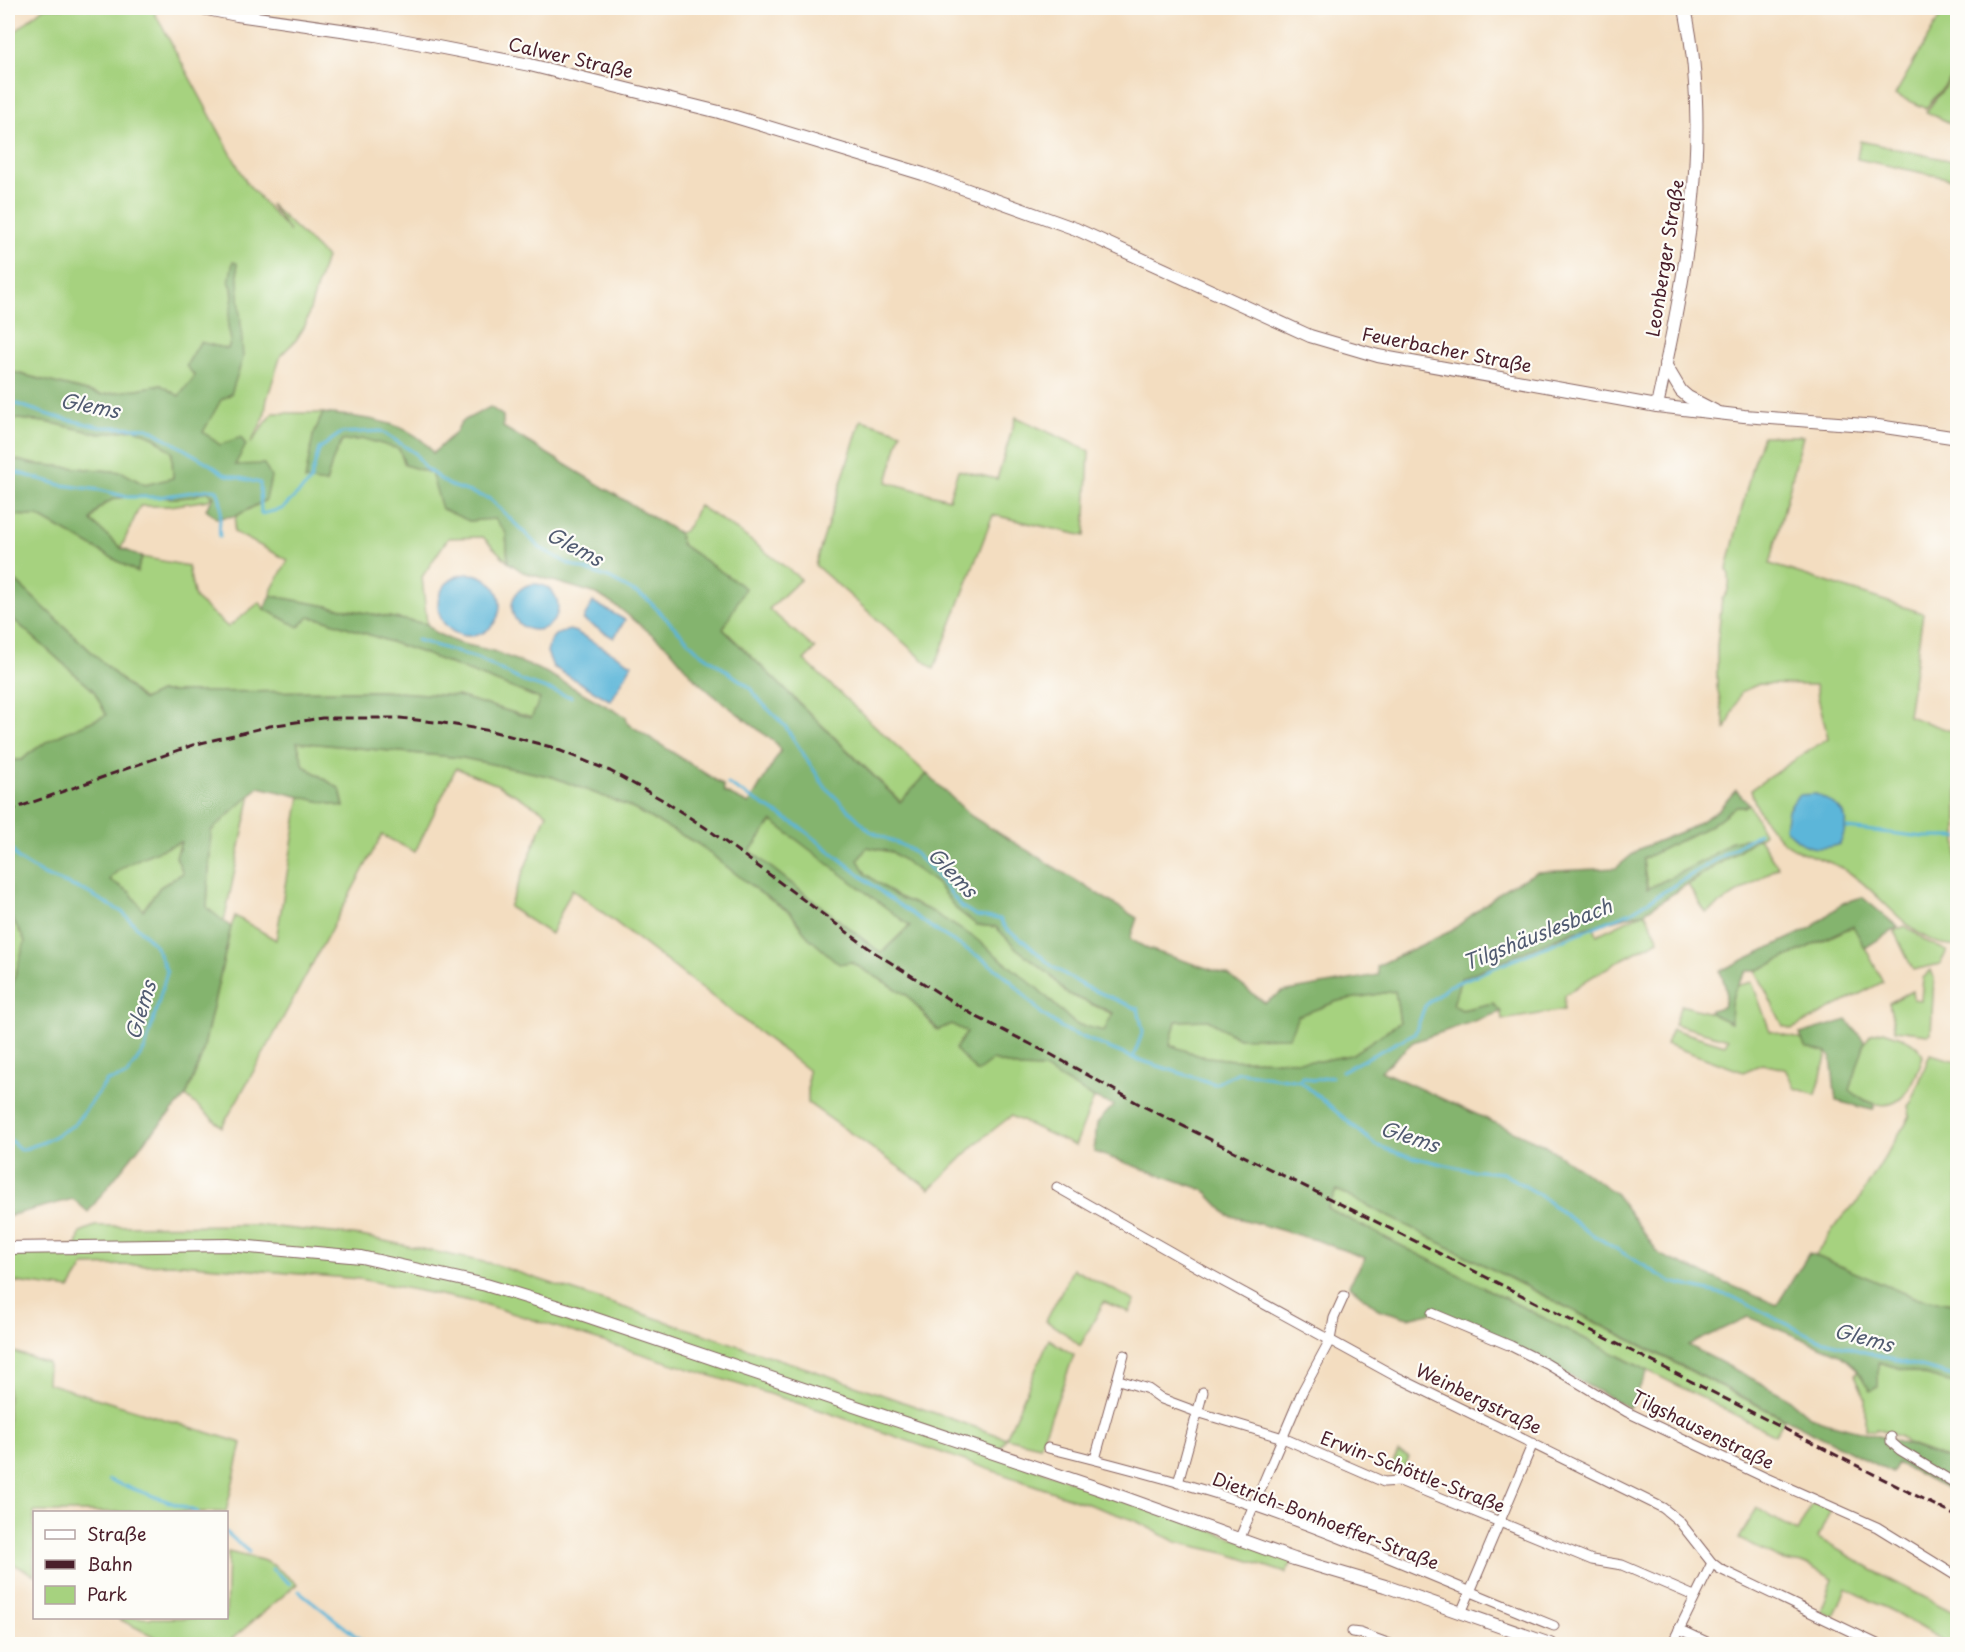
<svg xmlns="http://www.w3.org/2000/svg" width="1965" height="1652" viewBox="0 0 1965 1652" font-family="'Playpen Sans',sans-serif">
	<rect width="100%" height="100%" fill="#fdfcf7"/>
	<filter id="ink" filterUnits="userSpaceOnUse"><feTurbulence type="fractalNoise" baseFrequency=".0167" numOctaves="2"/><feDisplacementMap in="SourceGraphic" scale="12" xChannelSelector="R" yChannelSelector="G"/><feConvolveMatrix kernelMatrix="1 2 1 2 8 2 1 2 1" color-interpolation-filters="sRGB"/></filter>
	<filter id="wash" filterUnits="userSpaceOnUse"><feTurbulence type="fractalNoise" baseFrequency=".008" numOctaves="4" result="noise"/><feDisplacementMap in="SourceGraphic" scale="24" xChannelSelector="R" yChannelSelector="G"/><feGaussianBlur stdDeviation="1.35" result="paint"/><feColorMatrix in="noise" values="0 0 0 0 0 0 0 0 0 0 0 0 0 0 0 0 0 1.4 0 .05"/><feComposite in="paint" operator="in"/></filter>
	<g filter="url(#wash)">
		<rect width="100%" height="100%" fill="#f3ddc0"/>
		<!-- green -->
		<g fill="#a6d27f" stroke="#787855" stroke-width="1.5">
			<path d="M43,8H152L247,183L290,232L270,204L326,257L305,326L296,340L281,355L267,399L264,418L250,444L273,413H323L313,436L326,483L333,459L342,441L365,439L399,449L405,465L431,473L469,521L495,518L506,533L508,562L483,537L448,538L422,577L427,624L271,596L272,589L288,560L234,532L236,516L266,500L220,445L203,432L243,358L232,286C232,292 234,301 232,307C229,319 227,325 232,337L228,349L195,376L179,397L161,385L102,395L8,371V38Z"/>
			<polygon points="1945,8 1957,8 1957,126 1926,112 1953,76 1926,108 1895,95"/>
			<polygon points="1860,141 1957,162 1957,180 1857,159"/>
			<polygon points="8,416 11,418 52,423 100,434 135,428 154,437 172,452 173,478 145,485 122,472 33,464 8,458"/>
			<polygon points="1016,417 1089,451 1085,536 993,515 934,669 815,565 861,420 901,432 887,482 949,499 958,470 997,479"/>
			<path d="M1763,436H1803L1770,564L1923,613L1908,716L1957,733V947C1909,944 1882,891 1842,868C1823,858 1797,854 1781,839C1766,824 1755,809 1751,789L1828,738L1815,685L1759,684L1741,692L1726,729L1717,687V646L1722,599C1730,593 1731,578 1727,569L1753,463Z"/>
			<path d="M207,491L213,497L208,500L170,506H140L121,548L91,521C110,481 154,502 189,497C195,496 201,493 207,491Z"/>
			<path d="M699,506L737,530L801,579L769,609L815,649L804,660L927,774L901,802L722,628L745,588L681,544L679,533C691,530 692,515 699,506Z"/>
			<polygon points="8,515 38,516 137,572 142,557 188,566 195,598 228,627 260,602 264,609 326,620 420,652 541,699 532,718 457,696 380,691 159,692 143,700 8,574"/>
			<path d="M8,618H12L94,691L107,715C78,728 45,738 22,760H12L8,764Z"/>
			<polygon points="297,742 463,758 553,777 628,806 698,844 759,892 791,913 808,937 907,995 937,1030 951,1024 968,1032 993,1060 1020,1068 1044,1069 1094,1098 1075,1146 1011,1116 979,1141 930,1189 808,1103 808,1070 572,889 551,934 509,907 547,813 498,785 456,768 415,852 382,835 269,1044 222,1127 186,1096 202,1055 231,927 235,916 276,940 300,796 344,807 340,789 304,766"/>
			<polygon points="251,794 224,922 207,908 211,831"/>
			<polygon points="1749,804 1764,833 1759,838 1778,867 1706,913 1688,885 1757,838 1732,841 1707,859 1648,890 1642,859 1711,825 1735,807 1744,807"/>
			<polygon points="772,821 910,925 881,953 750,851"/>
			<path d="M181,842L184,873L160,887L143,911L110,880C119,861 162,850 181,842Z"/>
			<polygon points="867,847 892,852 937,884 956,909 977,925 996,927 1016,948 1049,974 1066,993 1113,1014 1104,1031 1075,1024 1038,989 931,911 896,896 866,874 858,860"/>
			<polygon points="8,911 25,941 12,986 8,984"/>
			<path d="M1645,912L1659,940C1626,957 1595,973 1565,995L1564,1010L1502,1020L1501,1012L1493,1003L1461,1010L1453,1005L1460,978L1593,924L1597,935Z"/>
			<polygon points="1854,926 1883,982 1792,1029 1783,1026 1756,971"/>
			<polygon points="1905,926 1928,942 1947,951 1940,964 1913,970 1894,931"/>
			<polygon points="1931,970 1934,978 1931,1033 1928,1034 1895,1030 1889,1003 1912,991 1913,999 1921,1000 1923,978"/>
			<polygon points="1752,982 1770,1031 1802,1040 1806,1047 1827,1053 1816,1095 1795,1088 1785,1069 1762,1064 1743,1072 1666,1044 1672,1029 1725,1045 1728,1039 1674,1024 1681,1005 1710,1013 1731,1023 1730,1009 1735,986"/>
			<polygon points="1395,991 1400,1022 1351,1055 1320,1061 1233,1060 1200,1056 1170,1045 1176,1021 1208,1020 1239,1038 1338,1001"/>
			<path d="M1884,1031C1899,1037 1916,1039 1923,1056C1910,1098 1893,1122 1849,1090L1865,1042L1871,1034Z"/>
			<path d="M1930,1054L1957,1061V1305L1913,1297L1815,1256C1824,1244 1842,1211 1855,1206L1910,1116L1908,1106L1912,1101Z"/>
			<polygon points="1337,1190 1784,1419 1775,1435 1327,1208"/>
			<polygon points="256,1225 361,1236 493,1264 812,1370 1006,1438 1049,1339 1074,1355 1040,1446 1006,1438 997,1455 1294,1559 1286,1573 1229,1554 1176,1542 1136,1521 823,1411 480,1303 360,1279 181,1264 84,1266 70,1289 8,1281 8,1248 77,1246 80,1232 95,1226"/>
			<polygon points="1073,1269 1135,1301 1129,1312 1104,1302 1080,1346 1066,1334 1046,1321"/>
			<polygon points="8,1350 48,1363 47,1383 242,1443 226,1512 34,1512 34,1575 8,1561"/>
			<polygon points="1877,1362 1957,1384 1957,1462 1907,1444 1901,1437 1876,1429 1875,1431 1865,1429 1865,1398 1855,1375 1858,1369 1870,1390"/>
			<polygon points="1398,1452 1409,1457 1400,1477 1389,1472"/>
			<polygon points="1813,1503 1831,1509 1818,1538 1883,1576 1957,1614 1957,1644 1948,1644 1896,1613 1846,1588 1834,1617 1821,1611 1833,1579 1808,1565 1784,1561 1739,1539 1757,1508 1797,1532"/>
			<polygon points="228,1552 262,1560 273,1565 297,1584 226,1644 169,1644 117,1618 226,1618"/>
		</g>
		<!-- forest -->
		<g fill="#84b46e" stroke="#676a4c" stroke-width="1.5" fill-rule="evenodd">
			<path d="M233,262L237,263L243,358L231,394L221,400L203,432L220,445L241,437L246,445L235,465L264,464L271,477L266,500L236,516L216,518L206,509L214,497L207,491C201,493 195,496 189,497C156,502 108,482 91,521L121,548L142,557L137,572L38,516L8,515V458L33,464L122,472L145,485L173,478L172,452L154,437L135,429L100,434L52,423L10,418L8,416V371L102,395L161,385L179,396L195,376L186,366L200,342L228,349C233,335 229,338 228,326C227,311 239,296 229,282Z"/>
			<path d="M490,407L503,416V427L679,533L681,544L745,588L723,629L900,802L927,774L971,816L1137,918L1130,939L1148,949L1228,975L1265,1003L1282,992L1378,975L1377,966L1451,931L1506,888L1537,872L1616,868L1639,849L1690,828L1717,811L1736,790L1749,804L1744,807H1735L1711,825L1643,859L1647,889L1707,859L1732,841L1759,837L1645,912L1571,932L1461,978L1453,1005L1462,1010L1493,1003L1501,1012L1413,1042L1381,1071L1546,1146L1615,1193L1660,1255L1777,1305L1809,1253L1913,1297L1957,1305V1384L1878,1362V1387L1870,1391L1857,1369L1840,1354L1748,1317L1688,1345L1785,1396L1808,1415L1821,1421L1890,1439L1957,1462V1493L1897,1463L1892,1473L1337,1190L1327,1208L1648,1371L1629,1408L1574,1378L1438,1311L1408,1318L1378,1309L1349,1285L1365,1258L1319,1241L1228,1215L1204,1190L1094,1152L1097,1123L1114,1105L1094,1098L1044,1069L1020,1068L993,1060L977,1072L955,1049L967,1032L951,1024L938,1030L907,995L851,962L839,964L808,937L791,913L759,892L698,844L628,806L553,777L463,758L297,742L304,766L340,789L344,807L259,787L211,831L207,908L231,927L202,1055L186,1096L141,1145L88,1212L73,1199L8,1216V984L12,986L25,941L8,911V764L12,760H22C45,738 78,728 106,715L94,691L12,618H8V574L143,700L159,692L380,691L457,696L531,718L540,699L420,652L326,620L309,617L299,627L264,609L271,596L283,598L427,624L436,633L458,643L493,651L545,672L626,717L627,723L723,785L724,792L749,804L781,750L777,744L712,694L695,679L669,648L619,608L597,594L523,572L508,562L506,533L495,519L469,521L442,509L431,473L405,465L399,449L365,439L342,441L333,459L326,483L305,480L313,436L323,413C359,417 412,420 433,453L456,432L461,422ZM772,821L910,926L881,953L750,851ZM181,842L176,857L183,873L160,887L143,910L130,892L110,880C117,864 164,849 181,842ZM867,847L892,852L937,884L956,909L977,925L996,927L1016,948L1049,974L1066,993L1113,1013L1104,1031L1075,1024L1038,989L975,938L931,911L896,896L866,874L858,860ZM1395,991L1400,1022L1351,1055L1320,1061L1233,1060L1200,1056L1170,1045L1176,1021L1208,1020L1239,1038L1289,1037L1298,1016L1338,1001Z"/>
			<path d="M1862,897L1898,927L1865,948L1853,926L1756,971H1747C1733,988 1729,1001 1731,1023L1710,1013V1010L1723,1007C1729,994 1725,984 1720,971L1811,928L1843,903Z"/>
			<polygon points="1847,1020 1865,1042 1850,1090 1862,1099 1875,1104 1873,1110 1836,1101 1831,1057 1827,1053 1805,1047 1800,1034"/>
		</g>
		<!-- water -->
		<g fill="#5bb6d9" stroke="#526a82" stroke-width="1.5">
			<circle cx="469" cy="605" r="31"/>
			<circle cx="535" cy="607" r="23"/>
			<polygon points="593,602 625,620 614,638 583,620"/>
			<polygon points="569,630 576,632 632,664 611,701 553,667 547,652 550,641 555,635"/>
			<path d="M1816,794C1843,809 1853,813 1840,844C1815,852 1802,848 1785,828L1788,810L1798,795Z"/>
		</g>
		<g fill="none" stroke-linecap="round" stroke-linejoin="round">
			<!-- stream -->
			<g stroke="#5bb6d9" stroke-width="3">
				<polyline points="8,401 52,416 100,427 148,428 208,463 224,474 260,483 261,514 282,509 310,482 319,449 341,433 381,431 415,453 425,468 449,485 490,499 540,548 569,564 609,578 647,599 697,650 748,686 763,704 785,726 825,787 870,831 910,849 930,868 962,907 977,916 1000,919 1006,929 1025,942 1053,967 1084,986 1138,1009 1143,1031 1133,1058 1215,1084 1239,1072 1300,1081 1376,1145 1403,1155 1469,1170 1502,1173 1537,1193 1585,1230 1671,1282 1731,1296 1817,1339 1958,1377"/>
				<path d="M8,470L61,485L100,490L127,497H159L212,489L217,490C226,510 217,517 220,537"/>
				<polyline points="417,640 480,659 522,681 571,697"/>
				<polyline points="728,784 800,827 885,895 938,932 986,961 1011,981 1042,1014 1065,1030 1133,1058"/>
				<polyline points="1847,828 1924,837 1958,837"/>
				<polyline points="8,843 18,859 44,875 85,891 122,912 155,945 167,972 145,1049 126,1076 107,1081 74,1125 44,1142 21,1150 8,1138"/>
				<polyline points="1342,1071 1415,1033 1425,1006 1449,986 1631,912 1759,833"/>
				<polyline points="1300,1080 1302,1076 1312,1080 1332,1077"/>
				<polyline points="109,1480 197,1512"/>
				<polyline points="226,1532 249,1552"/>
				<polyline points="272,1569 290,1584"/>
				<polyline points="299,1591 366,1644"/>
			</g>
		</g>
	</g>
	<g filter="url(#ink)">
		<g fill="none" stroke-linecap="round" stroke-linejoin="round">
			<!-- street casing -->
			<g stroke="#85625f" stroke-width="11">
				<g id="street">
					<polyline points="1057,1187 1206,1272 1397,1377 1663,1508 1679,1521 1712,1563 1720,1569 1877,1644"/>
					<polyline points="1432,1313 1511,1346 1547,1364 1627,1412 1764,1477 1877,1527 1958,1577"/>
					<polyline points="1119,1380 1148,1389 1162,1399 1197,1412 1283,1438 1384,1482 1400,1481 1592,1560 1622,1565 1694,1596"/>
					<polyline points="1891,1437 1891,1442 1900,1450 1958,1485"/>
					<path d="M1048,1448C1117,1465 1187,1483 1254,1506C1355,1541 1454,1586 1554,1626"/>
					<polyline points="1095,1459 1124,1355"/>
					<polyline points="1178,1483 1203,1392"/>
					<polyline points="1239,1540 1302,1392 1330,1340 1334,1318 1344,1296"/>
					<polyline points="1461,1613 1533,1443"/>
					<polyline points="1679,1629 1711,1644"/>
					<polyline points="1352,1632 1360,1633 1390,1644"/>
					<polyline points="1672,1644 1712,1563"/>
				</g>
			</g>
			<!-- secondary casing -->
			<g stroke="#85625f" stroke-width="14">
				<g id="secondary">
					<polyline points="202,8 237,15 376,35 530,65 719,112 923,174 1076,229 1310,336 1378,356 1657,406 1744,416 1878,426 1958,438"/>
					<polyline points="1665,364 1681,391 1688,397 1715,411"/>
					<path d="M1657,406C1685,276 1713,141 1685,8"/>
					<polyline points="8,1248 228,1245 361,1257 486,1285 572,1311 1100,1489 1294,1559 1385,1586 1550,1644"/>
				</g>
			</g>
			<!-- street -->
			<use href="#street" stroke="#fff" stroke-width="9"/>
			<!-- secondary -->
			<use href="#secondary" stroke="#fff" stroke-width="12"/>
			<!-- rail -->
			<polyline stroke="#4a1f2b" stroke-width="3" stroke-dasharray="9 4.5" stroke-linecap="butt" points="8,811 193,745 270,726 322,718 400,718 443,723 491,731 551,747 610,771 661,799 709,830 874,952 975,1016 1052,1055 1141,1105 1419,1243 1958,1517"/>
		</g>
	</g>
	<g text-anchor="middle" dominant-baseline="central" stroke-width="4.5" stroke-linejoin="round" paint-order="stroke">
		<!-- street labels -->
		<g font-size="18" fill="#4a1f2b" stroke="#fdfcf7">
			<text transform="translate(571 57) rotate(13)">Calwer Straße</text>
			<text transform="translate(1664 258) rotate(-81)">Leonberger Straße</text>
			<text transform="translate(1447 349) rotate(11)">Feuerbacher Straße</text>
			<text transform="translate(1479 1398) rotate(26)">Weinbergstraße</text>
			<text transform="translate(1703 1429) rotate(26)">Tilgshausenstraße</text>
			<text transform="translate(1413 1471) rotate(21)">Erwin-Schöttle-Straße</text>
			<text transform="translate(1326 1520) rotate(21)">Dietrich-Bonhoeffer-Straße</text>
		</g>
		<!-- water labels -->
		<g font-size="20" font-style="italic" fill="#515b71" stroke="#fdfcf7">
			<text transform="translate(90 405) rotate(11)">Glems</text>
			<text transform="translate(575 546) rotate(28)">Glems</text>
			<text transform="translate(953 872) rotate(46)">Glems</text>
			<text transform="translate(1537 934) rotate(-22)">Tilgshäuslesbach</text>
			<text transform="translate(140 1010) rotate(-73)">Glems</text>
			<text transform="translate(1410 1136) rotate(18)">Glems</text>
			<text transform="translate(1864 1337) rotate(15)">Glems</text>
		</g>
	</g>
	<!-- margin -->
	<rect width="1965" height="1652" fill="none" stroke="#fdfcf7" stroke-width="30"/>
	<!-- legend -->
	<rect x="33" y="1511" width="195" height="108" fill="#fdfcf7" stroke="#b5a4a5" stroke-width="1.5"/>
	<rect x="45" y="1530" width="30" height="9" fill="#ffffff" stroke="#b5a4a5" stroke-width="1.5"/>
	<text x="87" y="1541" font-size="18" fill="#4a1f2b">Straße</text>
	<rect x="45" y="1560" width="30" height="9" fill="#4a1f2b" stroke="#b5a4a5" stroke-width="1.5"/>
	<text x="87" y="1571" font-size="18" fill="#4a1f2b">Bahn</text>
	<rect x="45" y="1586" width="30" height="18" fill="#a6d27f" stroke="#b5a4a5" stroke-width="1.5"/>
	<text x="87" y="1601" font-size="18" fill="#4a1f2b">Park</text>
</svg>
